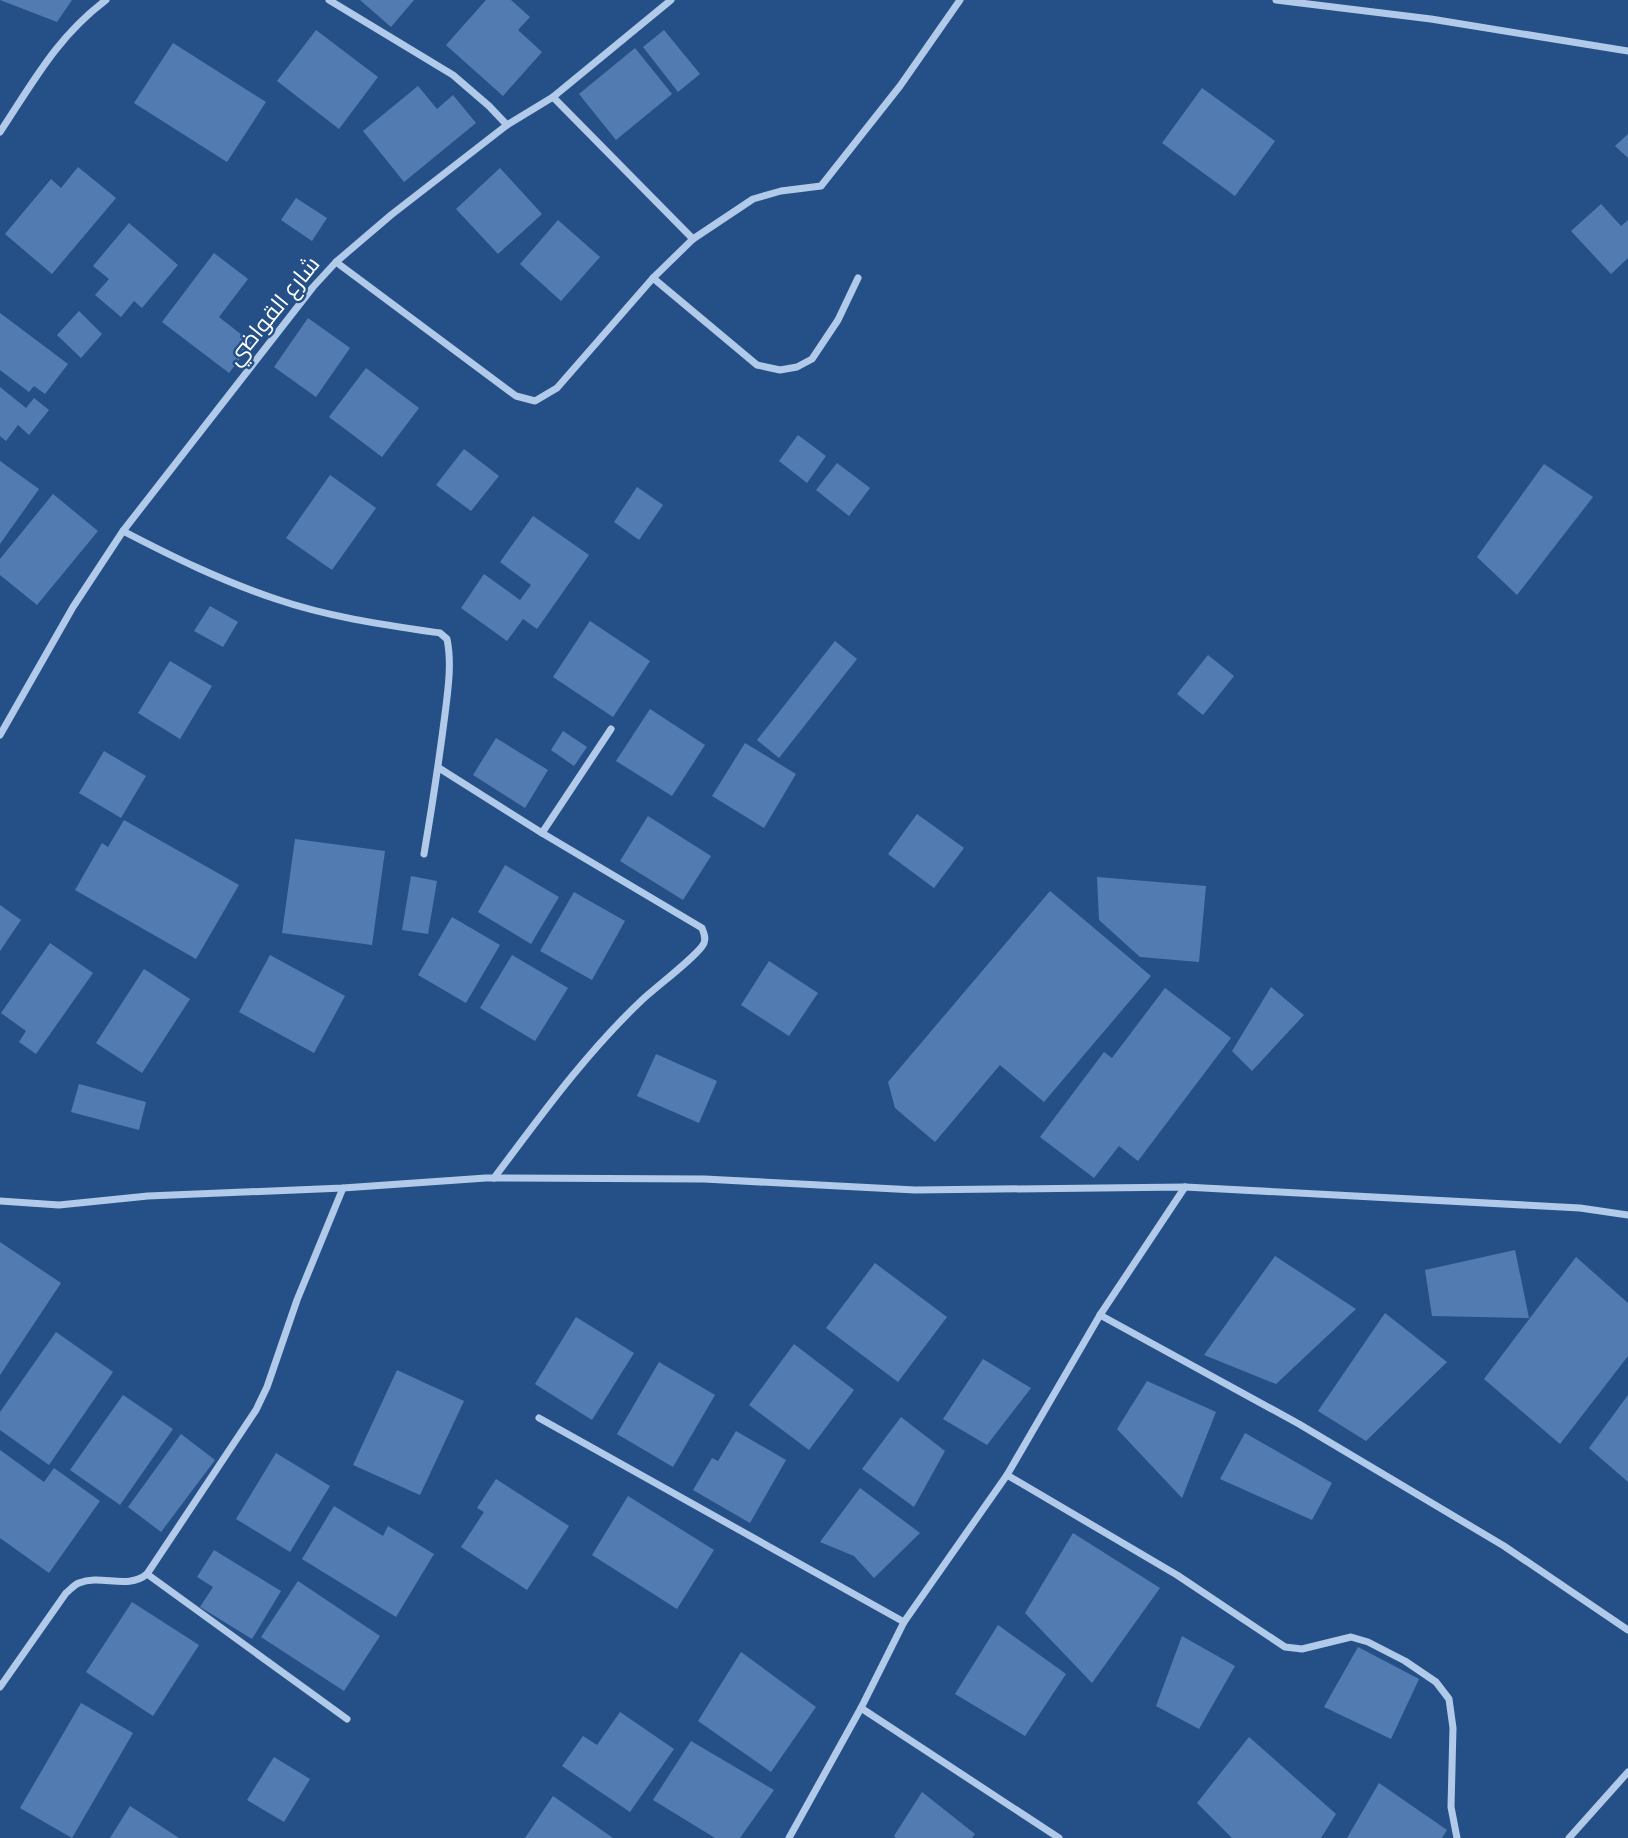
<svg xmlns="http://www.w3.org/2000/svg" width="1628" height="1838" viewBox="0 0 1628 1838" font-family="Barlow,Cairo,sans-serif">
	<rect width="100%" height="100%" fill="#255087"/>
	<!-- building -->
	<g fill="#527cb1">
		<polygon points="0,0 72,0 57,22"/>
		<polygon points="360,0 414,0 391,27"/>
		<polygon points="486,0 511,0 530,17 518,30 542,52 503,96 446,45"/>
		<polygon points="316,30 378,77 339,129 277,81"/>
		<polygon points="664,30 700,74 678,92 643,47"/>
		<polygon points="173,43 266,102 227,162 134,103"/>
		<polygon points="635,48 672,94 616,140 579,94"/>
		<polygon points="418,86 437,109 453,95 476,123 404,182 363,131"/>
		<polygon points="1202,88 1275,141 1235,196 1162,143"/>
		<polygon points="1628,134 1628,158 1615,146"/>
		<polygon points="78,167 116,198 52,274 5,234 51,179 61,188"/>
		<polygon points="500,168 542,214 498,254 456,209"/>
		<polygon points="296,198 327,218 312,241 281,220"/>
		<polygon points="1601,204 1621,226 1628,220 1628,258 1611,274 1571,231"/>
		<polygon points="558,220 600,257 561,301 520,264"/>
		<polygon points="129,223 178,265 142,308 134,301 121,317 95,295 109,279 93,266"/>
		<polygon points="214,253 248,279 219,317 252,343 229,373 162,322"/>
		<polygon points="79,311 102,334 81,358 57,335"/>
		<polygon points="0,313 68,364 45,394 34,386 29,392 0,370"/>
		<polygon points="308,318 350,348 316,397 274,367"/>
		<polygon points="366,368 419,408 382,457 329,417"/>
		<polygon points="0,387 26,408 34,398 49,410 29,435 18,425 6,441 0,436"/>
		<polygon points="798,435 826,456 807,483 779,461"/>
		<polygon points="464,449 499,476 471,511 436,485"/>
		<polygon points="0,461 39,489 0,544"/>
		<polygon points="837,463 870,488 849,516 816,490"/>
		<polygon points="1544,464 1593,497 1517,595 1477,557"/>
		<polygon points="330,475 376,508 332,570 286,538"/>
		<polygon points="637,487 663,505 639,540 614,522"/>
		<polygon points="53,494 98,531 37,605 0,575 0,559"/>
		<polygon points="533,516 589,555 537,629 523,619 507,641 461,608 484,574 520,600 531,585 500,562"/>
		<polygon points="210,606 238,622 223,647 194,631"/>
		<polygon points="590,621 650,661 613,717 553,677"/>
		<polygon points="835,641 857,659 779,758 757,740"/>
		<polygon points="1208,655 1234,676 1203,715 1177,694"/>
		<polygon points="170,661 212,686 180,739 138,713"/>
		<polygon points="650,709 705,745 672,796 616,761"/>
		<polygon points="563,731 587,747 574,766 551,750"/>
		<polygon points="496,738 548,770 525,808 473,775"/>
		<polygon points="745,743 796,774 764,828 712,796"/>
		<polygon points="104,751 146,776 121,818 79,793"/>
		<polygon points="917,814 964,848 934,888 888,854"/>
		<polygon points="648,816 711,856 683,900 620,861"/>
		<polygon points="124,820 239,885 196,959 75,890 102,843 108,847"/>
		<polygon points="295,839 385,851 372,945 282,933"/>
		<polygon points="505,865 559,897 531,944 478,912"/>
		<polygon points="411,876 437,881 428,934 402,930"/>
		<polygon points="1097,877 1206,886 1199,962 1140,957 1099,920"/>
		<polygon points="1050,891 1151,976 1044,1102 1000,1065 935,1142 895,1108 888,1082"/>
		<polygon points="574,892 625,921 592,980 540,951"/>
		<polygon points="0,905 21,920 0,951"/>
		<polygon points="452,917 500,945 466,1003 418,975"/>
		<polygon points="50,943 93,973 36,1054 19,1042 26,1031 1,1013"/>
		<polygon points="270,955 345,996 314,1053 239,1012"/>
		<polygon points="512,955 568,988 535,1041 480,1008"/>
		<polygon points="769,961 818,993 789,1036 741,1005"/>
		<polygon points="144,969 190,999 142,1073 96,1043"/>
		<polygon points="1271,987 1304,1015 1252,1071 1232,1051"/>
		<polygon points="1165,988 1231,1038 1138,1161 1119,1146 1094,1178 1040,1137 1104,1052 1112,1058"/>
		<polygon points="656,1054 717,1081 699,1123 637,1096"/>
		<polygon points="79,1084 146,1102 139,1130 71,1112"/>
		<polygon points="0,1242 61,1283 0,1375"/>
		<polygon points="1515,1250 1529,1318 1432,1316 1425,1270"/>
		<polygon points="1275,1256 1356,1309 1276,1384 1204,1355"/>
		<polygon points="1576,1257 1628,1303 1628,1356 1560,1444 1484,1379"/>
		<polygon points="875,1263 947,1317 898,1382 826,1328"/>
		<polygon points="1385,1313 1447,1362 1366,1441 1318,1411"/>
		<polygon points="576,1317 634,1353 592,1420 535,1384"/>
		<polygon points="56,1332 113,1372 49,1465 0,1430 0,1412"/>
		<polygon points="794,1344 854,1390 809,1450 749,1405"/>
		<polygon points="983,1359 1031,1388 987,1445 943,1419"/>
		<polygon points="659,1362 715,1395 673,1467 617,1434"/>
		<polygon points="397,1370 464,1401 420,1495 353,1465"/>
		<polygon points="1147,1381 1216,1412 1182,1498 1117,1429"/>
		<polygon points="123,1395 173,1429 120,1505 70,1470"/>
		<polygon points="1628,1395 1628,1482 1589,1448"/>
		<polygon points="901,1417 945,1451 914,1507 862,1469"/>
		<polygon points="736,1431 786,1460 750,1523 693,1490 712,1458 718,1461"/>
		<polygon points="1245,1433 1332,1483 1312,1520 1220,1479"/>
		<polygon points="181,1434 215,1460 161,1532 128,1507"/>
		<polygon points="0,1450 44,1482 54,1468 100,1501 49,1573 0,1538"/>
		<polygon points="276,1453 330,1486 290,1552 236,1519"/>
		<polygon points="496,1479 569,1526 527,1590 461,1547 484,1512 477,1508"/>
		<polygon points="860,1488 920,1533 874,1578 854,1556 820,1542"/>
		<polygon points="628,1496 714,1550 677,1609 592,1555"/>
		<polygon points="334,1506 383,1536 388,1526 434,1554 396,1617 302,1559"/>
		<polygon points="1073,1533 1160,1588 1092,1683 1025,1613"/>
		<polygon points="214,1550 281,1591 252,1639 200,1607 213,1587 197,1577"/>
		<polygon points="298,1581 380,1636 344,1691 261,1637"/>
		<polygon points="132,1602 199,1645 153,1716 86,1672"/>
		<polygon points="998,1625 1066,1674 1025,1736 955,1694"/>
		<polygon points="1182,1636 1235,1666 1199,1729 1156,1706"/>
		<polygon points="1358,1647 1419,1679 1391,1739 1324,1707"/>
		<polygon points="741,1652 816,1707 771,1772 698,1721"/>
		<polygon points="81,1703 133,1733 72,1838 20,1808"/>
		<polygon points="620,1712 674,1749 630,1812 562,1766 583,1736 597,1745"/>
		<polygon points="1249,1737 1336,1814 1321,1838 1232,1838 1197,1803"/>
		<polygon points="691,1741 774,1790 740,1838 715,1838 653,1800"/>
		<polygon points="274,1757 310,1779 284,1822 247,1800"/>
		<polygon points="1379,1783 1447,1830 1442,1838 1347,1838"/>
		<polygon points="922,1792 975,1834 972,1838 896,1838 894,1836"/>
		<polygon points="553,1796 613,1838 525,1838"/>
		<polygon points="130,1806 179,1838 110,1838"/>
	</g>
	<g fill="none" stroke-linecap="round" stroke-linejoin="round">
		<!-- minor -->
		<g stroke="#b1cae9" stroke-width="7">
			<polyline points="329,0 453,75 489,106 507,125"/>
			<polyline points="1276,0 1431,19 1628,51"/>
			<polyline points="553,97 693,239"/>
			<path d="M0,132C34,81 56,38 106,0"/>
			<polyline points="336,262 516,396 535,401 557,388 653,278 693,239 753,199 781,191 821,186 900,86 960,0"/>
			<polyline points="653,278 757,365 780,370 797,367 812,359 838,320 858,278"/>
			<path d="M123,531C173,557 222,581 276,599C328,617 385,625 440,633L447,639C452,663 448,690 445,714C439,761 432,807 424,854"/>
			<polyline points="0,735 73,607 123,531 313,287 336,262 391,215 507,125 553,97 671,0"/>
			<path d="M439,768L542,833L702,928C704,933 706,938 704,943C700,954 652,990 641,1001C585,1054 540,1117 494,1178"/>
			<polyline points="542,833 611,729"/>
			<polyline points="0,1201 59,1205 148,1196 343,1188 486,1178 704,1179 915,1190 1185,1187 1580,1208 1628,1215"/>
			<polyline points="1100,1315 1299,1424 1504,1546 1628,1630"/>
			<polyline points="539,1418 904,1622"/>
			<polyline points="1007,1475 1177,1575 1285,1647 1302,1649 1351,1637 1368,1642 1405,1661 1436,1682 1449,1699 1453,1728 1451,1807 1457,1838"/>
			<polyline points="147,1574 347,1719"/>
			<path d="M0,1687L66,1593C70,1590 75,1584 79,1583C101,1574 128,1590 147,1574L256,1410L267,1387L297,1300L343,1188"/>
			<polyline points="861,1708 1059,1838"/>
			<polyline points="789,1838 861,1708 904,1622 1007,1475 1100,1315 1185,1187"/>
			<polyline points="1569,1838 1628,1772"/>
		</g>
	</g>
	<g text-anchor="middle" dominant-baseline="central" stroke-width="5" stroke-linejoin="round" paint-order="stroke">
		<!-- street labels -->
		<g font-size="23" fill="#fff" stroke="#255087">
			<text transform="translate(272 310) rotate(-51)">شارع القواضي</text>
		</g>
	</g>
</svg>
